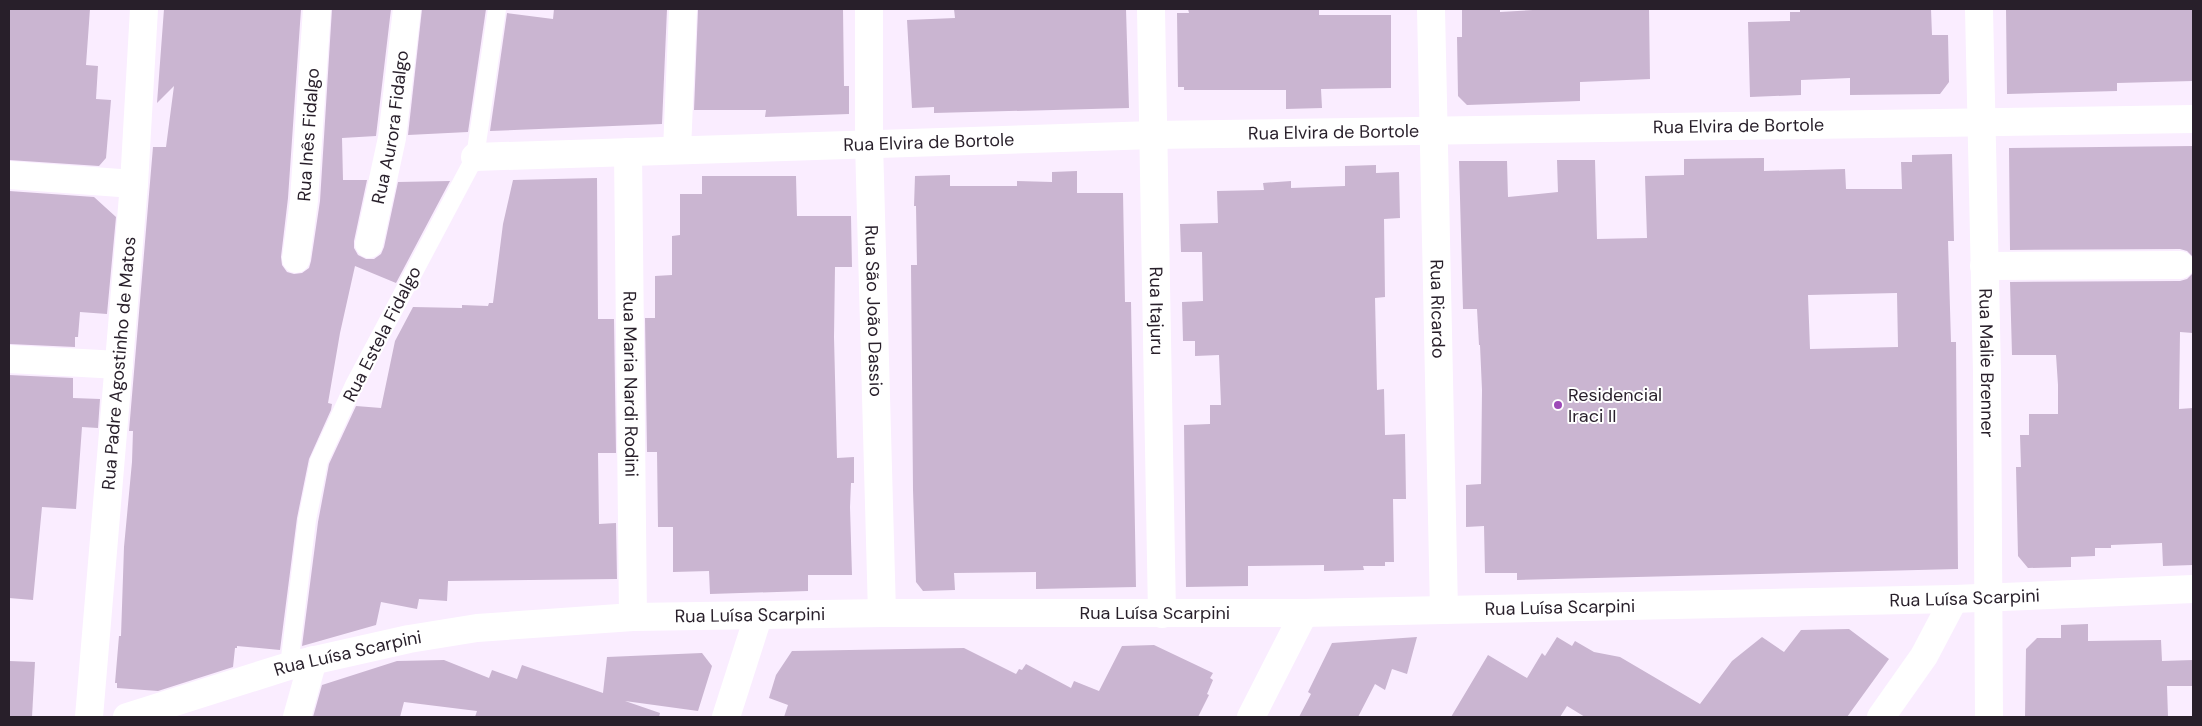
<svg xmlns="http://www.w3.org/2000/svg" width="2202" height="726" viewBox="0 0 2202 726" font-family="'DM Sans',sans-serif">
	<rect width="100%" height="100%" fill="#faedff"/>
	<!-- building -->
	<g fill="#cab5d1" fill-rule="evenodd">
		<polygon points="9,9 90,9 86,65 98,66 96,99 111,100 106,158 99,166 9,160"/>
		<polygon points="164,9 301,9 288,198 281,257 282,265 287,272 294,274 302,273 309,268 311,261 320,201 332,9 391,9 376,136 342,138 343,180 367,180 354,241 354,248 358,255 366,259 374,259 381,254 384,247 398,182 450,181 396,283 355,266 340,333 328,403 332,404 331,410 309,459 297,518 280,650 237,646 237,648 235,648 233,667 158,691 117,688 117,683 115,683 119,636 121,636 124,547 132,462 133,431 129,431 153,147 166,147 174,86 157,103"/>
		<polygon points="422,9 486,9 468,132 408,135"/>
		<polygon points="554,9 667,9 662,124 490,131 507,13 553,19"/>
		<polygon points="698,9 843,9 844,86 849,86 849,114 765,117 766,110 694,110"/>
		<polygon points="954,9 1126,9 1129,108 934,113 934,107 912,108 907,20 955,18"/>
		<polygon points="1188,9 1319,9 1319,15 1391,15 1391,88 1321,89 1322,108 1286,109 1286,90 1184,90 1184,87 1178,87 1177,13 1189,13"/>
		<polygon points="1462,9 1500,9 1500,12 1551,9 1649,9 1650,79 1580,82 1580,101 1467,105 1458,96 1457,37 1462,37"/>
		<polygon points="1800,9 1931,9 1932,35 1948,35 1949,82 1940,94 1850,95 1850,78 1801,80 1801,95 1750,97 1748,22 1790,21 1790,12 1800,12"/>
		<polygon points="2006,9 2193,9 2193,81 2117,83 2117,91 2007,94"/>
		<polygon points="2193,146 2193,257 2187,251 2180,249 2010,250 2009,148"/>
		<path d="M1952,154L1954,241H1948L1951,342H1956L1958,569L1517,580V573H1485L1484,526L1466,527V485L1481,484L1482,390L1480,345H1479L1477,309H1463L1459,161H1507L1508,197L1558,192L1557,160H1595L1597,239L1647,238L1645,176L1684,175V159L1764,158V171L1845,169L1846,189H1902L1901,162H1912V155ZM1897,293L1898,347L1810,349L1808,295Z"/>
		<polygon points="1376,165 1376,173 1399,172 1400,218 1384,219 1385,297 1375,298 1377,390 1384,389 1385,435 1405,434 1406,499 1393,499 1394,562 1385,562 1385,566 1363,566 1364,570 1324,571 1324,565 1248,566 1248,586 1186,587 1184,425 1210,424 1210,405 1221,405 1219,355 1195,356 1195,341 1183,341 1182,302 1203,301 1202,252 1181,252 1180,224 1218,223 1217,191 1264,190 1263,183 1291,181 1291,188 1345,186 1345,166"/>
		<polygon points="1077,171 1077,193 1123,193 1125,302 1131,302 1136,587 1036,589 1036,572 954,573 955,590 923,591 916,582 913,490 911,265 917,265 916,206 914,206 915,176 950,175 950,186 1017,186 1017,181 1052,182 1052,172"/>
		<polygon points="702,176 796,176 797,216 851,216 852,267 835,267 834,337 837,458 854,457 854,483 851,483 850,507 852,575 808,575 808,591 710,594 709,571 673,572 673,527 658,527 657,452 647,452 645,318 655,318 655,276 672,275 672,236 680,235 680,194 702,194"/>
		<polygon points="597,178 598,319 614,319 616,453 598,453 599,524 616,523 617,579 448,581 447,601 419,599 417,609 381,602 376,625 302,646 318,522 329,464 356,406 381,408 395,341 413,307 462,308 462,305 488,306 489,303 493,303 503,224 513,180"/>
		<polygon points="9,191 94,197 116,217 107,314 80,312 78,337 75,337 75,347 9,344"/>
		<polygon points="2193,273 2193,333 2180,332 2179,409 2193,408 2193,565 2163,566 2162,543 2111,545 2111,548 2095,548 2095,556 2071,557 2071,567 2028,568 2018,556 2016,467 2021,467 2020,435 2029,435 2029,414 2058,414 2058,385 2056,355 2012,355 2010,282 2180,281 2187,279"/>
		<polygon points="9,375 73,378 73,398 100,399 98,428 82,427 76,509 42,507 33,600 9,598"/>
		<polygon points="2088,624 2088,641 2161,640 2162,661 2193,660 2193,686 2167,686 2168,717 2025,717 2026,649 2037,638 2061,638 2061,625"/>
		<polygon points="1849,629 1889,659 1847,717 1585,717 1567,706 1560,717 1451,717 1488,655 1527,678 1542,653 1545,656 1557,637 1572,646 1575,641 1594,652 1620,657 1700,704 1732,661 1762,637 1784,652 1801,630"/>
		<polygon points="1417,637 1407,674 1392,669 1385,690 1375,684 1358,717 1299,717 1311,694 1308,692 1332,643"/>
		<polygon points="1154,645 1213,673 1210,678 1213,680 1207,694 1209,695 1198,717 784,717 788,705 769,698 776,675 792,651 964,648 1016,674 1019,669 1022,670 1026,664 1071,688 1074,681 1099,691 1122,646"/>
		<polygon points="702,653 712,666 698,711 625,701 660,713 659,717 475,717 477,711 404,702 400,717 313,717 322,685 397,661 444,660 489,678 492,670 517,679 522,665 603,693 607,657"/>
		<polygon points="9,661 35,662 32,717 9,717"/>
	</g>
	<g fill="none" stroke-linecap="round" stroke-linejoin="round">
		<!-- service -->
		<polyline stroke="#fff" stroke-width="18" points="289,666 307,520 319,461 354,385 475,157 497,9"/>
		<!-- minor -->
		<g stroke="#fff" stroke-width="28">
			<path id="s1" d="M869,9V143L882,613"/>
			<path id="s2" d="M1151,9L1162,614"/>
			<path id="s3" d="M1431,9L1444,610"/>
			<path id="s4" d="M1979,9L1987,372L1989,717"/>
			<polyline points="677,150 683,9"/>
			<path id="s5" d="M628,152L633,617"/>
			<path id="s6" d="M475,157L1154,135L2193,119"/>
			<polyline points="9,175 134,184"/>
			<path id="s7" d="M369,244L392,138L407,9"/>
			<path id="s8" d="M296,259L304,200L317,9"/>
			<polyline points="1984,266 2180,265"/>
			<polyline points="9,359 119,365"/>
			<path id="s9" d="M89,717L134,184L144,9"/>
			<polyline points="297,717 313,660"/>
			<polyline points="726,717 758,617"/>
			<polyline points="1251,717 1304,613"/>
			<polyline points="1881,717 1924,656 1954,599"/>
		</g>
		<!-- tertiary -->
		<path stroke="#fff" stroke-width="28" id="s10" d="M127,717L289,666L409,639L477,628L633,617L882,613H1304L1954,599L2193,589"/>
	</g>
	<!-- markers -->
	<circle fill="#9d49b7" stroke="#fff" stroke-width="2" cx="1558" cy="405" r="5"/>
	<g text-anchor="middle" dominant-baseline="central" stroke-width="4" stroke-linejoin="round" paint-order="stroke">
		<!-- street labels -->
		<g font-size="18" fill="#281f2a" stroke="#fff">
			<text stroke="none"><textPath href="#s7" startOffset="119">Rua Aurora Fidalgo</textPath></text>
			<text stroke="none"><textPath href="#s6" startOffset="1264">Rua Elvira de Bortole</textPath></text>
			<text stroke="none"><textPath href="#s6" startOffset="859">Rua Elvira de Bortole</textPath></text>
			<text stroke="none"><textPath href="#s8" startOffset="125">Rua Inês Fidalgo</textPath></text>
			<text stroke="none"><textPath href="#s6" startOffset="454">Rua Elvira de Bortole</textPath></text>
			<text stroke="none"><textPath href="#s3" startOffset="300">Rua Ricardo</textPath></text>
			<text stroke="none"><textPath href="#s1" startOffset="302">Rua São João Dassio</textPath></text>
			<text stroke="none"><textPath href="#s2" startOffset="302">Rua Itajuru</textPath></text>
			<text transform="translate(382 334) rotate(-63)">Rua Estela Fidalgo</text>
			<text stroke="none"><textPath href="#s9" startOffset="355">Rua Padre Agostinho de Matos</textPath></text>
			<text stroke="none"><textPath href="#s4" startOffset="354">Rua Malie Brenner</textPath></text>
			<text stroke="none"><textPath href="#s5" startOffset="232">Rua Maria Nardi Rodini</textPath></text>
			<text stroke="none"><textPath href="#s10" startOffset="1850">Rua Luísa Scarpini</textPath></text>
			<text stroke="none"><textPath href="#s10" startOffset="1445">Rua Luísa Scarpini</textPath></text>
			<text stroke="none"><textPath href="#s10" startOffset="1040">Rua Luísa Scarpini</textPath></text>
			<text stroke="none"><textPath href="#s10" startOffset="635">Rua Luísa Scarpini</textPath></text>
			<text stroke="none"><textPath href="#s10" startOffset="230">Rua Luísa Scarpini</textPath></text>
		</g>
		<!-- poi labels -->
		<g font-size="18" fill="#281f2a" stroke="#fff" text-anchor="start">
			<text x="1568" y="395">Residencial<tspan x="1568" dy="21">Iraci II</tspan></text>
		</g>
	</g>
	<!-- border -->
	<rect width="2202" height="726" fill="none" stroke="#281f2a" stroke-width="20"/>
</svg>
